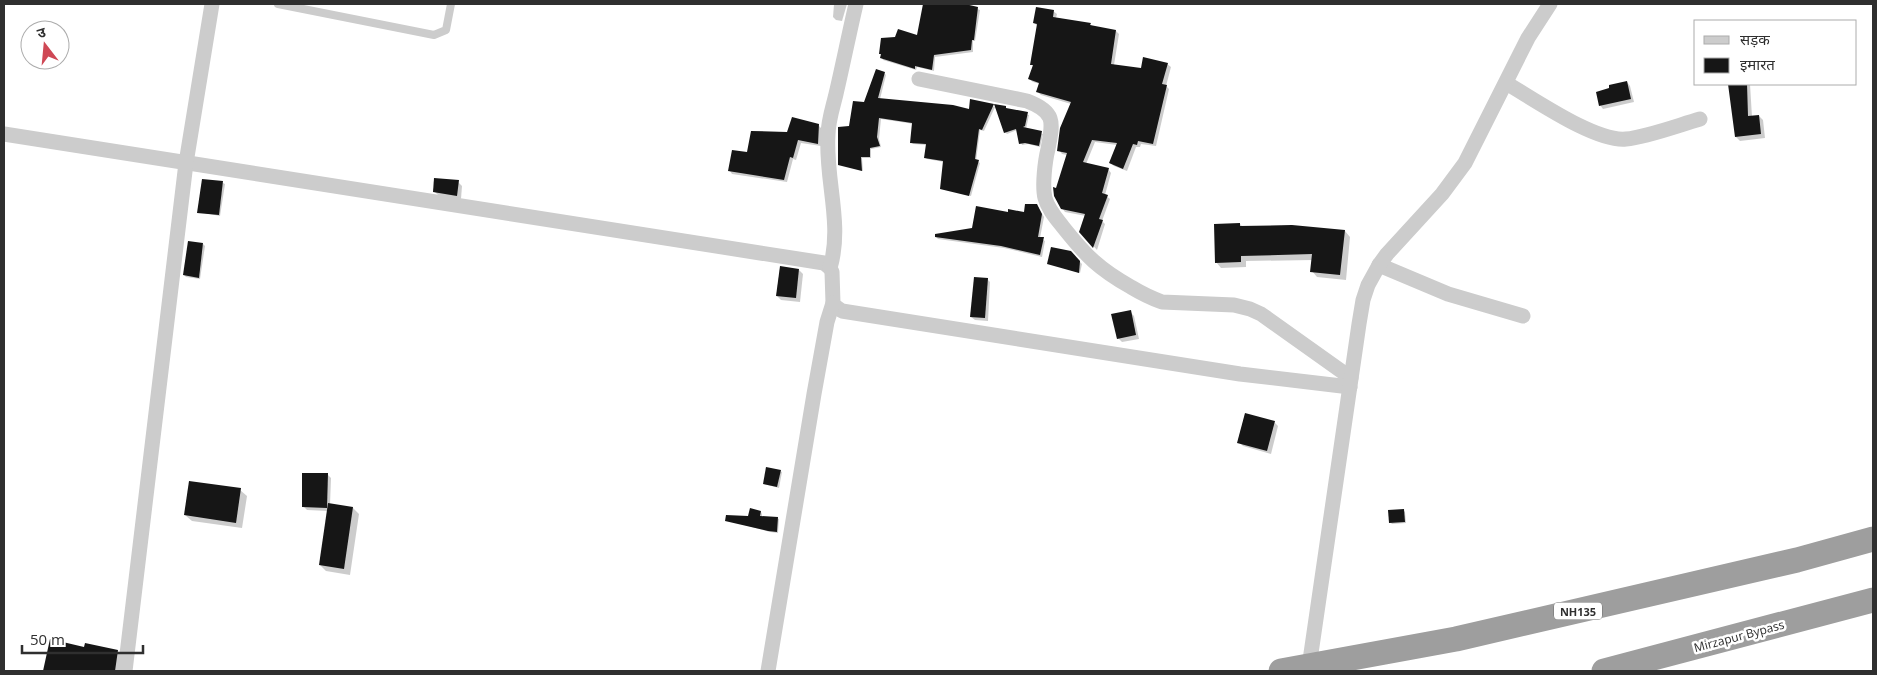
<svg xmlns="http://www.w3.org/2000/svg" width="1877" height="675" viewBox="0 0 1877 675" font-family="'Open Sans','Noto Sans Devanagari',sans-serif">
	<rect width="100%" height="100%" fill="#fff"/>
	<!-- shadow -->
	<g fill="#0003">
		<polygon points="834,4 847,4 842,21 836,20 833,17"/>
		<polygon points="925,4 966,4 966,5 980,10 975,41 973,41 973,52 935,57 934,71 917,67 916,70 883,60 880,53 918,37"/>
		<polygon points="1053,11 1057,14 1056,18 1090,24 1093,27 1116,31 1119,34 1114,65 1142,70 1167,64 1171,67 1166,86 1169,89 1156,146 1141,144 1140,147 1136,147 1127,171 1114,166 1110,163 1117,145 1095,142 1086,164 1108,169 1111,173 1105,195 1110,199 1102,221 1105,224 1097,250 1080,231 1086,216 1065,212 1062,208 1057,189 1067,155 1062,154 1059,150 1071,104 1041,95 1038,92 1040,84 1033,82 1029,79 1034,67 1031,64 1038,26 1034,23"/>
		<polygon points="884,73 886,75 880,99 970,110 971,100 995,107 984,131 980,130 976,161 980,163 971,196 941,188 944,162 927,159 925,157 927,145 913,144 911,142 914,124 881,119 879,139 881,147 871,149 871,158 862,158 863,171 839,164 850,127"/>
		<polygon points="1627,82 1630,86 1634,102 1603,109 1600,105"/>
		<polygon points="1730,84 1750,84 1752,117 1759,116 1763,120 1765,138 1740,141 1736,137"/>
		<polygon points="1006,108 1008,110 1029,115 1026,129 1043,134 1040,147 1028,144 1022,145 1017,130 1007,134 1005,132"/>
		<polygon points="819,126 822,129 821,146 801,143 796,160 793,159 787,182 732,174 730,171 748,153 788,133"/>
		<polygon points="203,181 223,183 225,184 220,216 199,212"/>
		<polygon points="458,182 462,186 461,199 439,196 435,192"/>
		<polygon points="1037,205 1044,217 1040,238 1045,241 1042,257 1004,248 938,239 936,237 973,229 1025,214"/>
		<polygon points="1240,224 1243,227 1345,231 1350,237 1346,280 1317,277 1312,271 1313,260 1246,261 1246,267 1221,268 1216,262"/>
		<polygon points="203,244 205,246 200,279 186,277 184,275"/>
		<polygon points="1070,252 1082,264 1080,273 1048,263"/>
		<polygon points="799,270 803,274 800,302 781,300 777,296"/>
		<polygon points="987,279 990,282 988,321 975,320 971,317"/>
		<polygon points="1130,312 1134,316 1139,339 1122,342 1118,338"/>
		<polygon points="1274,422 1278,426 1271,454 1243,446 1239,442"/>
		<polygon points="780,471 782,472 779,488 764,484"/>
		<polygon points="327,474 331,478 330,505 353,508 359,514 350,575 326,571 320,565 328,511 307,510 303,506"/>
		<polygon points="240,490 247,496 242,528 192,521 185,515"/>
		<polygon points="751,510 761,512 762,514 762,517 777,518 779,519 778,533 770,532 726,520 749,517"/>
		<polygon points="1403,510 1405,512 1406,523 1392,524 1390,522"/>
		<polygon points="51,641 85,648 117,651 124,657 121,671 44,671"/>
	</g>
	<!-- building -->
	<g fill="#161616">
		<polygon points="923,4 965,4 978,7 974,40 972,40 971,50 934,55 932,70 915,66 915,69 880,58 881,54 879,54 881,38 895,37 898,29 917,35"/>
		<polygon points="1036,7 1054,10 1053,17 1091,23 1090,25 1116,30 1111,64 1141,68 1143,57 1168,63 1162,84 1167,85 1153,144 1138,141 1137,145 1133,144 1123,169 1109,163 1117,143 1092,140 1083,162 1109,168 1102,193 1108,195 1099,219 1103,220 1093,248 1079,232 1085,214 1061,209 1054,196 1053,187 1056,188 1067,153 1057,151 1060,128 1071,102 1036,92 1039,83 1028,79 1033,65 1030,65 1037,24 1033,23"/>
		<polygon points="876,69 885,72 878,98 953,105 969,109 970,99 994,104 982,130 979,129 975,159 979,160 969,196 940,189 943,161 924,158 926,144 910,143 912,123 879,118 877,137 880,146 870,148 870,157 861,157 862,171 838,165 838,127 849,126 853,101 864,102"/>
		<polygon points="1627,81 1631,99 1599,106 1596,92 1609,88 1609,85"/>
		<polygon points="1728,84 1747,84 1748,116 1759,115 1761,134 1735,137"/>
		<polygon points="994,104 1006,106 1006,108 1028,112 1025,126 1023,127 1042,131 1039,146 1025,143 1019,144 1016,129 1004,133"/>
		<polygon points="792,117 819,124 818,144 798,140 793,158 790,157 784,180 728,171 732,150 747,152 751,131 787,132"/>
		<polygon points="434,178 459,180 457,196 433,192"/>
		<polygon points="202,179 223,181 219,215 197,213"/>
		<polygon points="1025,204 1037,204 1042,214 1038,237 1044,237 1040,255 1001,246 935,237 935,234 972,228 976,206 1008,212 1008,209 1024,212"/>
		<polygon points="1240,223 1240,226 1292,225 1345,230 1340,275 1310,272 1312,254 1241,256 1241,262 1215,263 1214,224"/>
		<polygon points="188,241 203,243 199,278 183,275"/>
		<polygon points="1051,247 1071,251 1080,261 1079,273 1047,264"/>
		<polygon points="780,266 799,269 796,298 776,296"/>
		<polygon points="974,277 988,278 985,318 970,317"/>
		<polygon points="1131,310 1136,335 1117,339 1111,314"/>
		<polygon points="1245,413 1275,421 1267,451 1237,443"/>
		<polygon points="766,467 781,470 777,487 763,484"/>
		<polygon points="302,473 328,473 327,508 302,507"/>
		<polygon points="189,481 241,488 236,523 184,515"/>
		<polygon points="328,503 353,507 344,569 319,565"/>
		<polygon points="750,508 761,511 760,516 778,517 777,532 768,531 725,521 726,515 748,516"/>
		<polygon points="1404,509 1405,522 1389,523 1388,510"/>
		<polygon points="50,639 84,647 85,643 118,650 115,671 43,671"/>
	</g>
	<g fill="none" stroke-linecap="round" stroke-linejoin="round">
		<!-- service -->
		<polyline stroke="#ccc" stroke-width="8" points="278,4 434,35 446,30 451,4"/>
		<!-- minor -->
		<g stroke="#ccc" stroke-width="15">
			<path d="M919,79L1027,101C1056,112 1053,122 1048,149C1045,161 1042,186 1045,198C1048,209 1056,218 1063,227C1086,256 1099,269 1131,287C1141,293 1151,298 1162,302L1234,305L1250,309L1261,314L1351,378"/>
			<path d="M1506,83C1534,99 1595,142 1626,139C1647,137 1679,125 1700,119"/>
			<polyline points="4,134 824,263 830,268 832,272 833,303 835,306 842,311 1240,374 1350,387"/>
			<polyline points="1379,265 1448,294 1523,316"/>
			<path d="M830,268C843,224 825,179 828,135C828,121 833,107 836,94C843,64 849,34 856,4"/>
			<polyline points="1309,667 1359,324 1363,300 1368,285 1379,265 1387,254 1442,194 1465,163 1528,38 1550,4"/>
			<polyline points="125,671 186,163 212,4"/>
			<polyline points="768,671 814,394 827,322 833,303"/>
		</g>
		<!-- trunk -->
		<g stroke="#9e9e9e" stroke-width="25">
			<polyline points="1281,671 1456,639 1797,560 1873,539"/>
			<polyline points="1604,671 1873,600"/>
		</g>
	</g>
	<g text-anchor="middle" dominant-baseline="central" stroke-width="5" stroke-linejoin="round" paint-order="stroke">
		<!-- shield labels -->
		<rect fill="#fff" stroke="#6d6d6d" stroke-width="1" x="1554" y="602.5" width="48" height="17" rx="4"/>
		<g font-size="11" font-weight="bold" fill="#2f2f2f">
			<text x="1578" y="611">NH135</text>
		</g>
		<!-- street labels -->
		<g font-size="12" fill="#2f2f2f" stroke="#fff">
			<text transform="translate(1739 636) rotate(-15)">Mirzapur Bypass</text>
		</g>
	</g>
	<!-- border -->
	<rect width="1877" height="675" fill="none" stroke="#2f2f2f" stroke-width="10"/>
	<!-- legend -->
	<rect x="1694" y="20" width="162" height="65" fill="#ffffff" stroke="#acacac"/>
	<rect x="1704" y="36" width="25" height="8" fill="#cccccc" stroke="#acacac"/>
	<text x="1740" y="45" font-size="15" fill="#2f2f2f">सड़क</text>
	<rect x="1704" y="58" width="25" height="15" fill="#161616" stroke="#acacac"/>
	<text x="1740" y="70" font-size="15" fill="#2f2f2f">इमारत</text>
	<!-- north arrow -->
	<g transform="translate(45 45) rotate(344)"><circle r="24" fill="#ffffff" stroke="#acacac"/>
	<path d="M0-4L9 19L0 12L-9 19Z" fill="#cf4855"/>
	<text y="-8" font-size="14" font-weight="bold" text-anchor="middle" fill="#2f2f2f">उ</text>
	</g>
	<!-- scale -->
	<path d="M22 645v8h121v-8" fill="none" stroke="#2f2f2f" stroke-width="2.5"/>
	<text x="30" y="645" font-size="15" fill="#2f2f2f" stroke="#ffffff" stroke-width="4" paint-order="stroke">50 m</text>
</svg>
